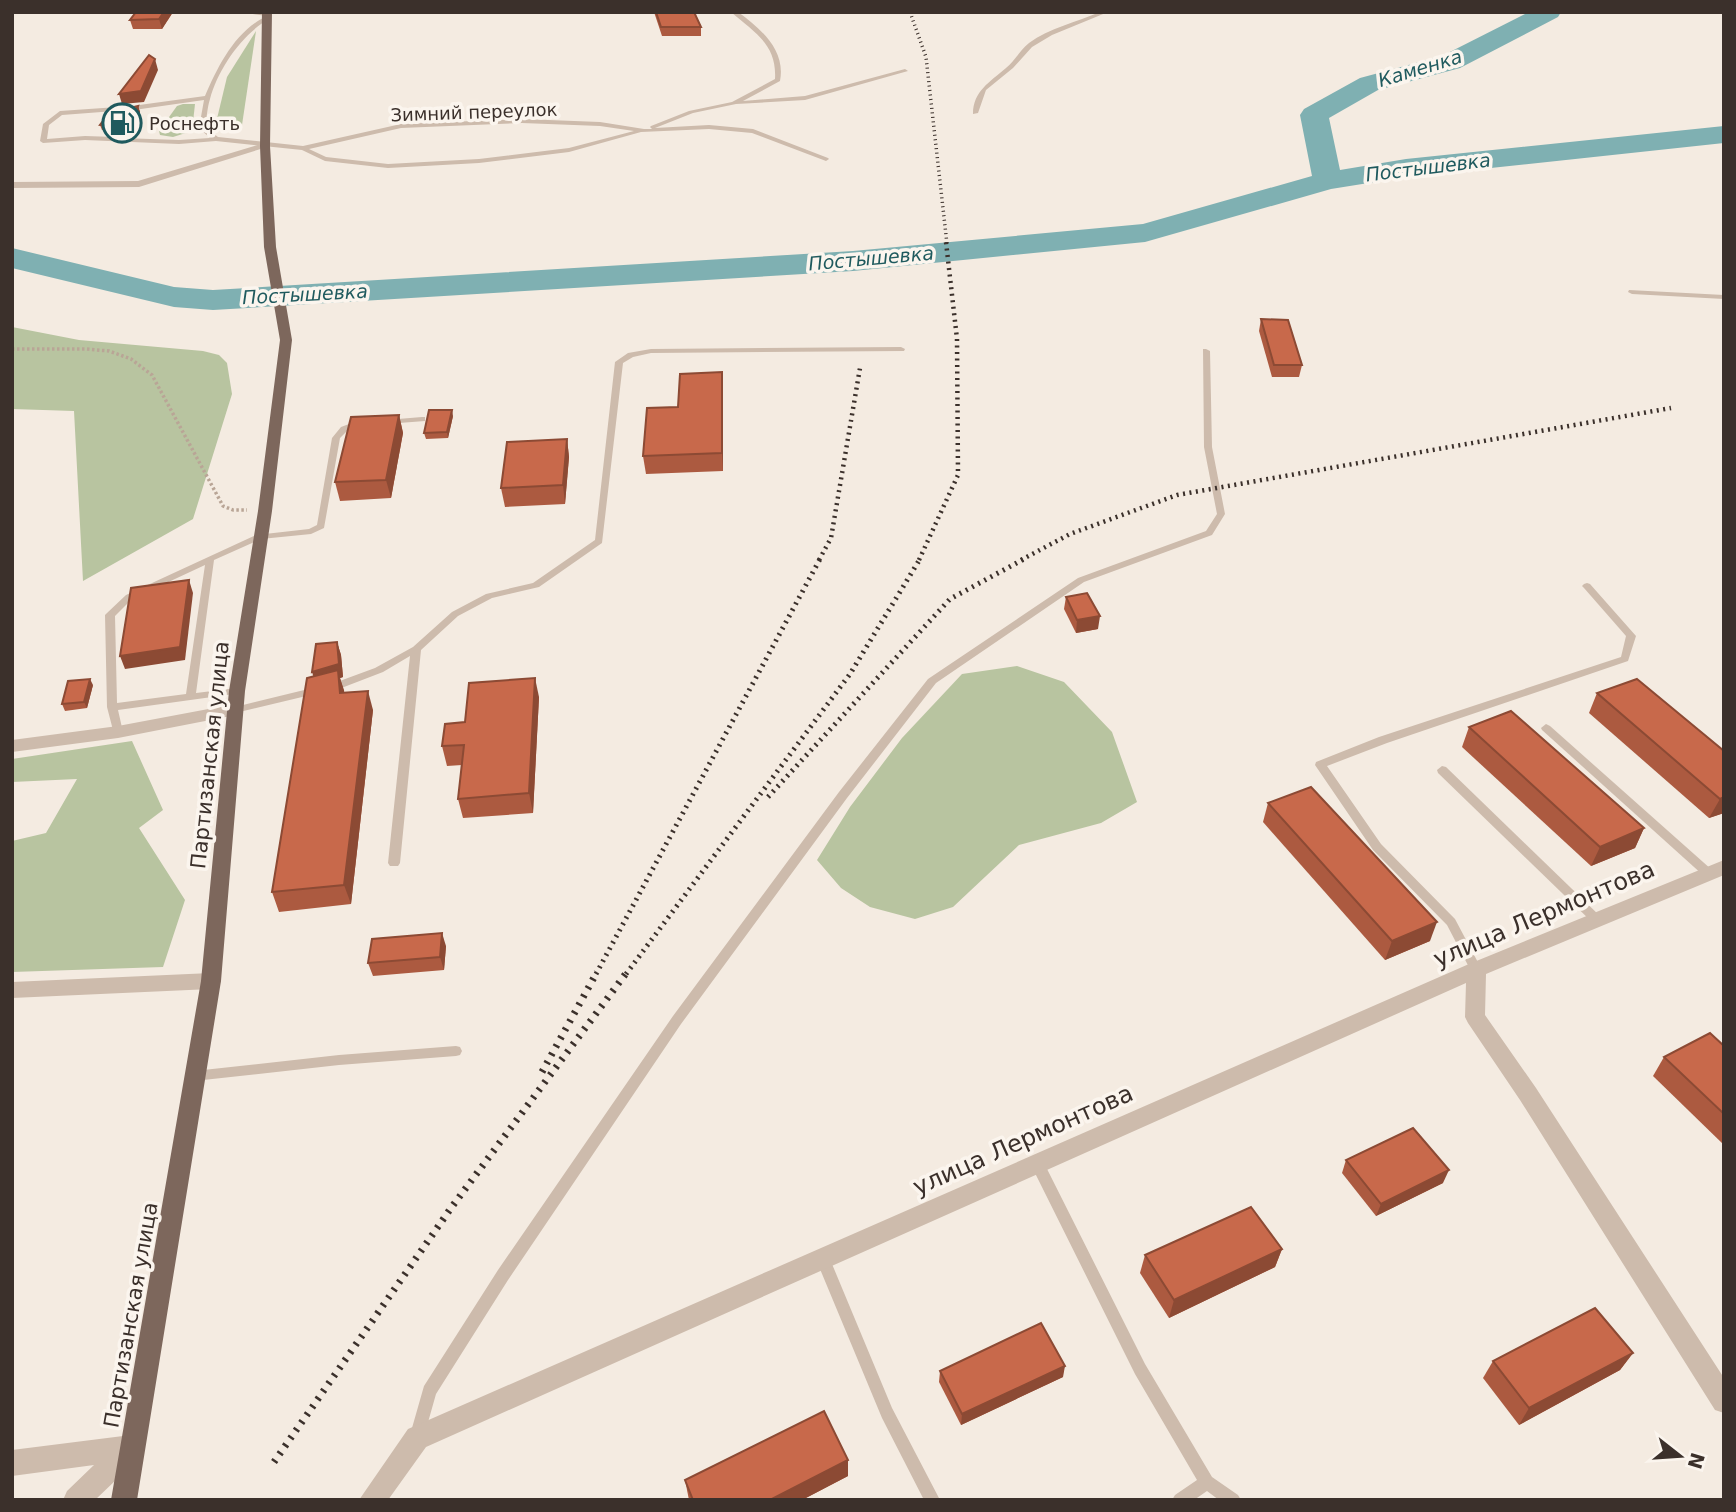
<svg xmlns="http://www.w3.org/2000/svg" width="1736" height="1512" viewBox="0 0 1736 1512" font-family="'DejaVu Sans',sans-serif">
	<rect width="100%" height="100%" fill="#f4ebe1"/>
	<!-- green -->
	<g fill="#b8c4a0">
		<polygon points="256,31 242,125 233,130 218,130 215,127 227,77"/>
		<polygon points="183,104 195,104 192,131 173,137 160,135 159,131 177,106"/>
		<polygon points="12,327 79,340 203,351 219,355 227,363 232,394 193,519 83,581 74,411 12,409"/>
		<polygon points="1017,666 1064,682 1112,732 1137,802 1101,823 1019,845 953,907 915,919 870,907 841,888 817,860 850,807 902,738 962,674"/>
		<polygon points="132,741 163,810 139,828 185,900 163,967 12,972 12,841 46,833 77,779 12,782 12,759"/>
	</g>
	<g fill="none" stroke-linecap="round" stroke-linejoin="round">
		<!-- river -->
		<polygon fill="#7fb0b2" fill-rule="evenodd" points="1529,12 1561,12 1558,17 1460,68 1378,90 1329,118 1340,170 1406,159 1724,126 1724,143 1406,177 1331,189 1145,242 853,271 213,310 174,307 12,268 12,248 174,287 213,290 853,251 1143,224 1312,176 1300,115 1304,109 1360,78 1442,56"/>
		<!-- path -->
		<polyline stroke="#b9a596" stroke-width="3.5" stroke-dasharray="2.5 2.5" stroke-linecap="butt" points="12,349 86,349 109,351 131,359 152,375 223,506 233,510 247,510"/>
		<!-- service -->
		<g fill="#cdbbac" fill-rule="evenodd">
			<path d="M731,12H738C761,29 786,50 780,81L743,101L805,96L905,69L908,71L805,100L736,104L693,113L655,128L709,125L753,129L828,158L829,159L826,161L752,133L709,129L641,132L569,152L479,163L388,168L325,161L302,150L216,141L179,144L85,140L43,143L40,141L43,124L60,111L132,106L205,96C218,66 235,31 267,16L269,17V19C242,34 218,69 210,99C207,108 207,118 205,127L218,137L303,146L401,124L522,119L600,122L644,129H652L650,127L651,126L689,111L732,102L775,79C777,44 755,33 731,12ZM204,100L199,128L210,138L179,140L121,138L134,110ZM128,110L115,137L85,136L47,139L49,125L62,115ZM522,123L600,126L634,131L569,148L479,159L388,164L326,157L309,149L401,128Z"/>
			<path d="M1100,12H1108L1052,35L1032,47L1013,68L986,90L978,113L973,114C973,91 990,82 1006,68C1015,61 1020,50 1029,43C1049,28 1077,22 1100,12Z"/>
			<polygon points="1629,290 1724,295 1724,299 1632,294 1628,292"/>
			<polygon points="901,347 905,349 904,351 651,353 633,357 623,363 602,543 539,587 492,598 458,616 421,650 400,863 398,866 390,866 388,863 410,656 383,672 344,687 235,713 230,710 235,707 337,682 375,668 413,647 452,612 486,594 533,583 595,540 615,362 628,353 651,349"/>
			<polygon points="1203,349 1206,349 1210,351 1212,447 1225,514 1212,535 1084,582 936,683 847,798 681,1024 508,1280 436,1394 423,1440 418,1443 413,1440 410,1435 424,1386 498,1270 673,1016 839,792 928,679 1078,578 1206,531 1217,514 1204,447"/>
			<polygon points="422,417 425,417 425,421 386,424 382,422 386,420"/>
			<path d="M357,421H363L364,423L347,431L340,438L324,528L311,534L261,539L214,560L196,693L237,688L241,689L242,691L241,693L118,710L123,732L122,734H114L107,707L105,615L107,613L126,595L256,535L309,529L317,525L332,438L341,427ZM205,565L186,694L117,703L115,616L132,599Z"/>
			<polygon points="1587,583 1590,584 1636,636 1628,661 1387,743 1327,766 1381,844 1455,919 1482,970 1480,973 1476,975 1472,973 1447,925 1373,850 1315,765 1316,762 1379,737 1621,657 1626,636 1584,588 1582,586 1584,584"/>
			<polygon points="1546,724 1550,726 1712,870 1714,873 1712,876 1704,876 1542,730 1541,728"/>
			<polygon points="1442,766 1446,767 1601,917 1603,920 1601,923 1593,923 1438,773 1437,770"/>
			<polygon points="456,1046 460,1047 462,1051 460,1055 456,1056 339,1065 194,1081 190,1080 188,1076 190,1072 194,1071 339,1055"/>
			<polygon points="1037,1157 1042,1159 1145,1364 1212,1477 1238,1495 1241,1500 1219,1500 1207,1491 1194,1500 1172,1500 1175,1495 1197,1480 1135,1374 1030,1163 1032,1159"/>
			<polygon points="822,1251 827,1252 892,1408 940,1500 924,1500 882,1418 815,1257 817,1252"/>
		</g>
		<!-- minor -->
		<g fill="#cdbbac" fill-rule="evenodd">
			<polygon points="239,12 271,12 272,13 267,16"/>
			<polygon points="261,144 270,146 139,187 12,188 12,182 138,181"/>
			<polygon points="235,704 243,710 241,714 118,738 12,752 12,740 118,726"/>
			<polygon points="1724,860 1724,875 1486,974 1485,1015 1536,1088 1724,1378 1724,1413 1715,1410 1520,1100 1468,1023 1465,1017 1466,983 426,1447 388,1500 359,1500 408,1429 1469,964"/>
			<polygon points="211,973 218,975 221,981 218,987 211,989 12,998 12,982"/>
			<polygon points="131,1435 140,1439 144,1448 140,1457 95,1500 63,1500 67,1491 94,1465 12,1476 12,1450"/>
		</g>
		<!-- primary -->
		<polygon fill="#7d675c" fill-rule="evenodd" points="262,12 272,12 270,146 276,247 292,340 272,511 245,691 221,981 137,1500 111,1500 201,981 229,691 258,511 280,340 264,247 260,146"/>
		<!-- rail-far3 -->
		<polyline stroke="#3b302b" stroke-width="3.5" stroke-dasharray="1 3.5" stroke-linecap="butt" points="910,12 926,57 947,244"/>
		<!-- rail-far2 -->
		<g stroke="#3b302b" stroke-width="4.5" stroke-dasharray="2 4.5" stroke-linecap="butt">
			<polyline points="819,560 831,538 860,368"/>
			<polyline points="919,560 958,475 957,339 946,242"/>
			<polyline points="1021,560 1070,534 1177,495 1671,408"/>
		</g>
		<!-- rail-far1 -->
		<g stroke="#3b302b" stroke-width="5" stroke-dasharray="2 5" stroke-linecap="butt">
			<polyline points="768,797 950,599 1024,559"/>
			<polyline points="596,974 820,559"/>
			<polyline points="626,974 850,674 920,559"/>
		</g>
		<!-- rail -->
		<g stroke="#3b302b" stroke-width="7" stroke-dasharray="2.5 7" stroke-linecap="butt">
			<polyline points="542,1072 597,972"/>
			<polyline points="274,1462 451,1208 627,972"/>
		</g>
	</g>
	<!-- wall -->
	<g fill="#ac5a40">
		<polygon points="136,12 173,12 162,29 133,29 130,20"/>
		<polygon points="654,12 694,12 701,27 701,36 662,36"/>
		<polygon points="138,106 140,112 132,130 127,130 126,125"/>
		<polygon points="122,108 124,113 115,131 102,130 100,125"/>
		<polygon points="1261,319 1302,365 1299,377 1272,377 1259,331"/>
		<polygon points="722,372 723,390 723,471 646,474 643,456 678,407"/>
		<polygon points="399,415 403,433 391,498 340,501 335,482"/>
		<polygon points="453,416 448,438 426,439 424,433"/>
		<polygon points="567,439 569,457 565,504 505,507 501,488"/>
		<polygon points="1066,597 1098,629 1076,633 1064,609"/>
		<polygon points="337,642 341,655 343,677 340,678 344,692 373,710 351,904 279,912 272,892"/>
		<polygon points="93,685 87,708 65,711 62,704"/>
		<polygon points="1597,693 1724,751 1724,813 1709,818 1589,713"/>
		<polygon points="539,697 533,813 463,818 458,799 462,765 447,766 442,746 465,722"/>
		<polygon points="1469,727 1644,828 1635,848 1591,866 1462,747"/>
		<polygon points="1268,803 1430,941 1385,960 1263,822"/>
		<polygon points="446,946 444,970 373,976 368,963"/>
		<polygon points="1724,1046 1724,1145 1653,1076 1664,1057"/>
		<polygon points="1346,1160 1443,1183 1376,1216 1342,1173"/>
		<polygon points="1282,1249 1275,1267 1169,1318 1140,1273 1145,1255"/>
		<polygon points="1633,1353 1620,1370 1519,1425 1483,1378 1493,1361"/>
		<polygon points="940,1371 1063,1377 961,1425 939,1382"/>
		<polygon points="848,1476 802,1500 689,1500 685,1480"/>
	</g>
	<!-- shaded-wall -->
	<g fill="#8c4a34">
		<polygon points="164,12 173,12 162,29 159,19"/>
		<polygon points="155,59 158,70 144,102 122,104 119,94"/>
		<polygon points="138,106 140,112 132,130 130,125"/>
		<polygon points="122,108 124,113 115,131 113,126"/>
		<polygon points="722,372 723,390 723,471 722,453"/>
		<polygon points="452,410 453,416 448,438 447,432"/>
		<polygon points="399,415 403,433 391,498 386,480"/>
		<polygon points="567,439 569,457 565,504 563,485"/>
		<polygon points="189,580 193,593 185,660 125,669 120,656"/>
		<polygon points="1100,616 1098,629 1076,633 1077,620"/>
		<polygon points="337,642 341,655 343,677 340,678 344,690 346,712 316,685 312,672"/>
		<polygon points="535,678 539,697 533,813 529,793"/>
		<polygon points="90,679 93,685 87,708 84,702"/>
		<polygon points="368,691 373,710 351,904 344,885"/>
		<polygon points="1724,797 1724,813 1709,818 1720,799"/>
		<polygon points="1644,828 1635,848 1591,866 1600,847"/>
		<polygon points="1437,922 1430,941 1385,960 1392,941"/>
		<polygon points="442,933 446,946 444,970 440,957"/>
		<polygon points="1449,1170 1443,1183 1376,1216 1381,1204"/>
		<polygon points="1282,1249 1275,1267 1169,1318 1174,1300"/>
		<polygon points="1633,1353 1620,1370 1519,1425 1529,1408"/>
		<polygon points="1065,1366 1063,1377 961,1425 962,1414"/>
		<polygon points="848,1460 848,1476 802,1500 770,1500"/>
	</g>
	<!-- building -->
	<g fill="#c8694b" stroke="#8c4a34" stroke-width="2">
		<polygon points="136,12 164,12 159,19 130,20"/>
		<polygon points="656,12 694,12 701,27 661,27"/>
		<polygon points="149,55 155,59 141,91 119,94"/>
		<polygon points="138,106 130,125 126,125 134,107"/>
		<polygon points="113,108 122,108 113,126 100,125"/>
		<polygon points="1261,319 1288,320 1302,365 1274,365"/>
		<polygon points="722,372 722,453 643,456 647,408 678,407 680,374"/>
		<polygon points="429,410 452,410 447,432 424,433"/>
		<polygon points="399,415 386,480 335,482 351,417"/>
		<polygon points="567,439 563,485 501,488 507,442"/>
		<polygon points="189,580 180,647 120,656 131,588"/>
		<polygon points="1087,593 1100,616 1077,620 1066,597"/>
		<polygon points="337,642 339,664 312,672 316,644"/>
		<polygon points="338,670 340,693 368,691 344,885 272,892 307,678"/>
		<polygon points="535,678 529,793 458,799 464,745 442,746 445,724 465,722 469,683"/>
		<polygon points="90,679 84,702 62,704 68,681"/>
		<polygon points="1637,679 1724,751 1724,797 1720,799 1597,693"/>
		<polygon points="1511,711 1644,828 1600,847 1469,727"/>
		<polygon points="1311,787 1437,922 1392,941 1268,803"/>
		<polygon points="442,933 440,957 368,963 372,939"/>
		<polygon points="1710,1033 1724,1046 1724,1114 1664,1057"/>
		<polygon points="1413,1128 1449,1170 1381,1204 1346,1160"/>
		<polygon points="1251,1207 1282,1249 1174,1300 1145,1255"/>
		<polygon points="1595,1308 1633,1353 1529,1408 1493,1361"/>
		<polygon points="1041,1323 1065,1366 962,1414 940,1371"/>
		<polygon points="824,1411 848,1460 770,1500 693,1500 685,1480"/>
	</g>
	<!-- icons -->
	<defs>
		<g id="fuel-ring" transform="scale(2.0125)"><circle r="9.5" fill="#fbf5ee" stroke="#1f5a5e" stroke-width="1.5"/><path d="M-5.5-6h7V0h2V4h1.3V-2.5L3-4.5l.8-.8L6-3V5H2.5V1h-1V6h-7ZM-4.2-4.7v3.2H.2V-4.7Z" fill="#1f5a5e"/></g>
	</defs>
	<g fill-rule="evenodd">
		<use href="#fuel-ring" x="122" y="123"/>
	</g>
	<g text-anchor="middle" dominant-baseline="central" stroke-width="7" stroke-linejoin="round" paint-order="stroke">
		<!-- far-street labels -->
		<g font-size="18" fill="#3b302b" stroke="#fbf5ee">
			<text transform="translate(474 112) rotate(-2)">Зимний переулок</text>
		</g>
		<!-- far-poi labels -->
		<g font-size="18" fill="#3b302b" stroke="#fbf5ee" text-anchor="start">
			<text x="149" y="123">Роснефть</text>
		</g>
		<!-- far-water labels -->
		<g font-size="19" font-style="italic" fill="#1f5a5e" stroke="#fbf5ee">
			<text transform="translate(1420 68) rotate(-17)">Каменка</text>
			<text transform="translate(1428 167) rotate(-7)">Постышевка</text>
			<text transform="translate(871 258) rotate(-5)">Постышевка</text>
			<text transform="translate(305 294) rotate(-3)">Постышевка</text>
		</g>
		<!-- street labels -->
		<g font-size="21" fill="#3b302b" stroke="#fbf5ee">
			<text transform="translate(210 755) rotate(-84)">Партизанская улица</text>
			<text transform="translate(131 1315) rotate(-80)">Партизанская улица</text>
		</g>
		<!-- near-street labels -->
		<g font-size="24" fill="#3b302b" stroke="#fbf5ee">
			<text transform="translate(1544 914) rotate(-23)">улица Лермонтова</text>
			<text transform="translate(1023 1140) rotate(-24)">улица Лермонтова</text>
		</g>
	</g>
	<!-- border -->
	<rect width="1736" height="1512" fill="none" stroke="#3b302b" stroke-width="28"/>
	<!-- north arrow -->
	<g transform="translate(1680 1456) rotate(107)" stroke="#fbf5ee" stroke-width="5" paint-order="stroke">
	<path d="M0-5L12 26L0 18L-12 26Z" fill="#3b302b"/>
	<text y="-10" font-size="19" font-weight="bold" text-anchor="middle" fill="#3b302b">N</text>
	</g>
</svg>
